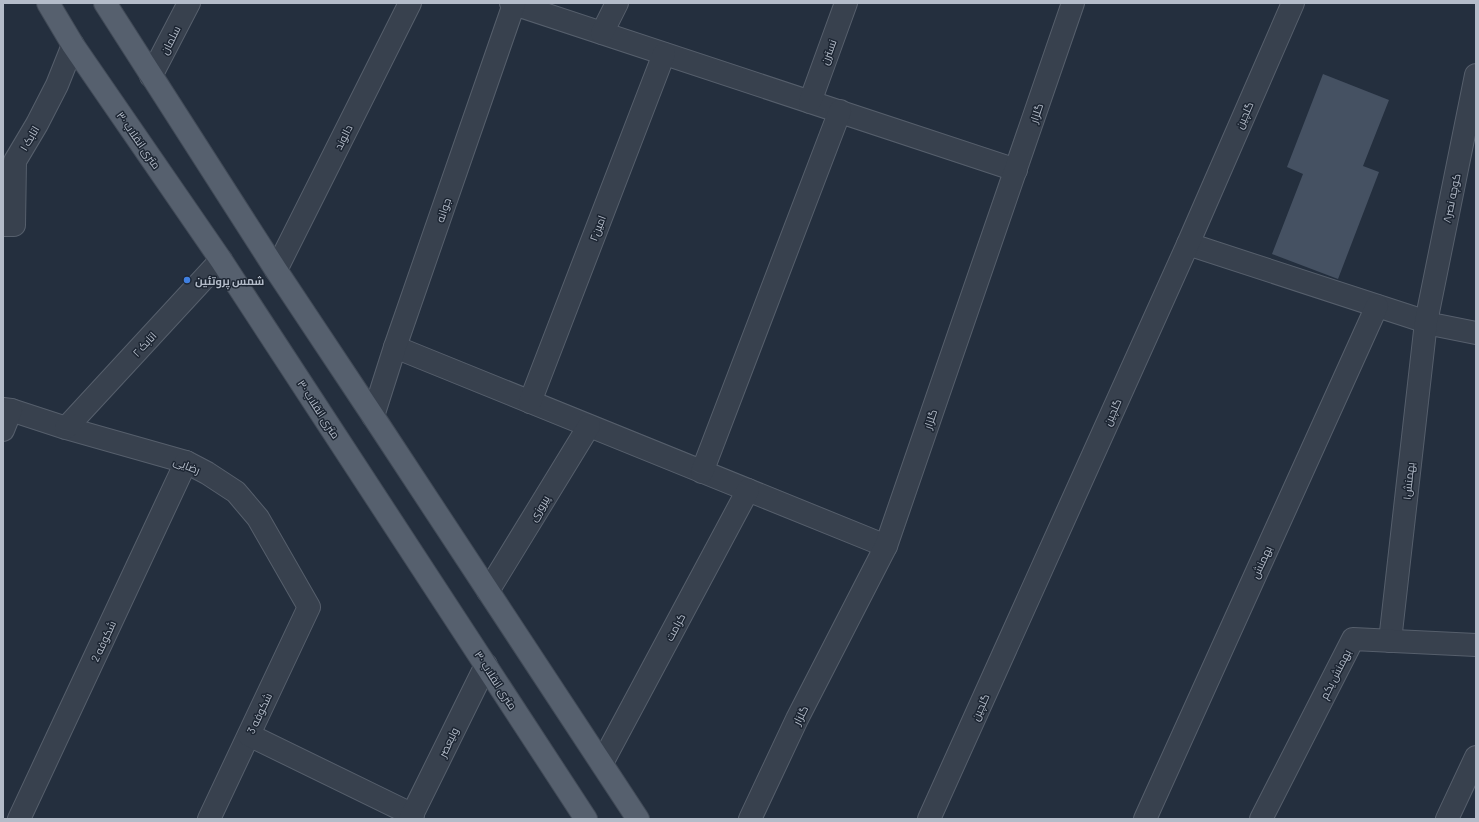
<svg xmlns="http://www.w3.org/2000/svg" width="1479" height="822" viewBox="0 0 1479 822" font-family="Barlow,Cairo,sans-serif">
	<rect width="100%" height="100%" fill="#242f3e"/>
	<!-- building -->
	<polygon fill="#455162" points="1323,74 1389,100 1363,166 1379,172 1338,279 1272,254 1303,174 1287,167"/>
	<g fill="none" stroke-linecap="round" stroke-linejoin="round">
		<!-- minor casing -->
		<g stroke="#565f6c" stroke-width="24">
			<g id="minor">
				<polyline points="511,3 1016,170"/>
				<polyline points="602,33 617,3"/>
				<polyline points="151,76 189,3"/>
				<polyline points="810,102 846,3"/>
				<polyline points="3,225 14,225 15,161 37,124 57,85 73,45"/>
				<polyline points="1188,244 1436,325 1476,333"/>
				<polyline points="276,270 410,3"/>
				<polyline points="395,347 886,546"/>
				<polyline points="530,402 664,54"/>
				<polyline points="3,409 11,410 66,428 186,462 207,473 236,492 258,518 309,607 209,819"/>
				<polyline points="373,416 395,347 514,4"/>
				<polyline points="66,428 221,260"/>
				<polyline points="3,430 11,410"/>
				<polyline points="702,472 840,111"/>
				<polyline points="488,591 589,426"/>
				<polyline points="1390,641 1426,322 1476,75"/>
				<polyline points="249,735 413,815"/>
				<polyline points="602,763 748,490"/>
				<polyline points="19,819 186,462"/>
				<polyline points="410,819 486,665"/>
				<polyline points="750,819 797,719 886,546 1073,3"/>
				<polyline points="929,819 1188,244 1293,3"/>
				<polyline points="1145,819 1377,306"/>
				<polyline points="1261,819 1353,639 1476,645"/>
				<polyline points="1447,819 1476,757"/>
			</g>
		</g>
		<!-- major casing -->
		<g stroke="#414a57" stroke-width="24">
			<g id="major">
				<polyline points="48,3 73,45 221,260 586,819"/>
				<polyline points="105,3 276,270 373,416 638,819"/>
			</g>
		</g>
		<!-- minor -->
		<use href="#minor" stroke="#38414e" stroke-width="22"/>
		<!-- major -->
		<use href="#major" stroke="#56606e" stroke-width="22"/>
	</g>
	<!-- markers -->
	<circle fill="#3f7fe0" stroke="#1d2633" stroke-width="1.5" cx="187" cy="280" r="4"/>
	<g text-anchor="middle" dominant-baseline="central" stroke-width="3" stroke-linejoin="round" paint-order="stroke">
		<!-- street labels -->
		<g font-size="11" fill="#b4bcc9" stroke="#1d2633">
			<text transform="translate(170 40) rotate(-63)">سلمان</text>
			<text transform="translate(828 52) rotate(-70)">نسترن</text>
			<text transform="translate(1036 113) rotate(-71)">گلزار</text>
			<text transform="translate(1244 115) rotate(-66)">گلچین</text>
			<text transform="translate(343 137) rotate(-63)">دالوند</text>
			<text transform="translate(29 138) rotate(-59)">اتابک ۱</text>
			<text transform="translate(139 140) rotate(55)">۳۰ متری انقلاب</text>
			<text transform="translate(1451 198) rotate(-78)">کوچه نصر۸</text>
			<text transform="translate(443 210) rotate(-71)">جوانه</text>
			<text transform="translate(597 228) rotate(-69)">امین۲</text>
			<text transform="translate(144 344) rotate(-47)">اتابک ۲</text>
			<text transform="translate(319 409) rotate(57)">۳۰ متری انقلاب</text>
			<text transform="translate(1112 412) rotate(-66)">گلچین</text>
			<text transform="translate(930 419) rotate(-71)">گلزار</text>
			<text transform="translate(187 465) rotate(22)">رضایی</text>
			<text transform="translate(1408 481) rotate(-84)">بهمنش۱</text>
			<text transform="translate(539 508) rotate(-59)">پیروزی</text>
			<text transform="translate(1261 562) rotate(-66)">بهمنش</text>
			<text transform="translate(675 627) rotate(-62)">کرامت</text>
			<text transform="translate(103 641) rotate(-65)">شکوفه 2</text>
			<text transform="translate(1335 674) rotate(-63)">بهمنش یکم</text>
			<text transform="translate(496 680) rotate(57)">۳۰ متری انقلاب</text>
			<text transform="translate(980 707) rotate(-66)">گلچین</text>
			<text transform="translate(259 713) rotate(-65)">شکوفه 3</text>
			<text transform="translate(800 715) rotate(-63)">گلزار</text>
			<text transform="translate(448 742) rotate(-64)">ولیعصر</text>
		</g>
		<!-- poi labels -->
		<g font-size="11" font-weight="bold" fill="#b4bcc9" stroke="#1d2633" text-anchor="start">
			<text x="195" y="280">شمس پروتئین</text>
		</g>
	</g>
	<!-- border -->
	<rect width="1479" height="822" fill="none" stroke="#b4bcc9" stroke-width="8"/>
</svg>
